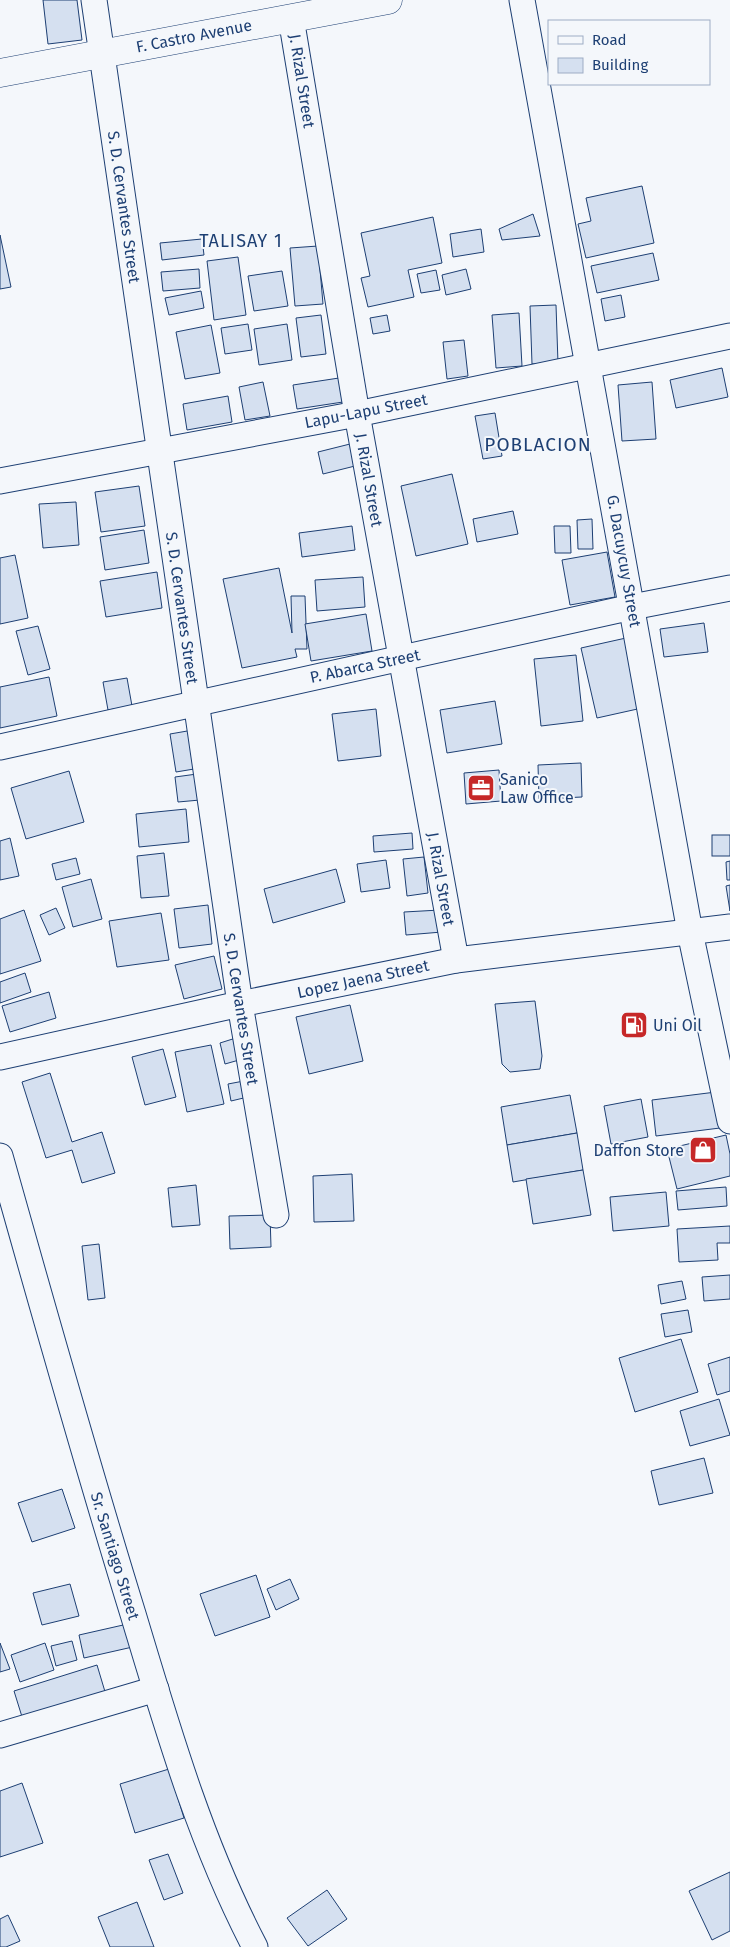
<svg xmlns="http://www.w3.org/2000/svg" width="730" height="1947" viewBox="0 0 730 1947" font-family="'Fira Sans',sans-serif">
	<rect width="100%" height="100%" fill="#f4f7fb"/>
	<!-- building -->
	<g fill="#d5e0f0" stroke="#1d3f73">
		<polygon points="43,0 77,0 82,40 48,44"/>
		<polygon points="642,186 654,243 586,258 578,224 591,221 586,198"/>
		<polygon points="533,214 540,236 502,240 499,229"/>
		<polygon points="433,217 442,263 408,270 414,297 368,307 361,278 370,276 361,233"/>
		<polygon points="481,229 484,252 453,257 450,234"/>
		<polygon points="0,235 11,287 0,289"/>
		<polygon points="202,239 204,255 162,260 160,243"/>
		<polygon points="318,246 323,304 295,306 290,248"/>
		<polygon points="653,253 659,280 597,293 591,266"/>
		<polygon points="238,257 246,315 214,320 207,261"/>
		<polygon points="199,269 200,288 163,291 161,272"/>
		<polygon points="466,269 471,289 446,295 442,275"/>
		<polygon points="436,270 440,290 421,293 417,274"/>
		<polygon points="282,271 288,306 254,311 248,276"/>
		<polygon points="201,291 204,308 169,315 165,298"/>
		<polygon points="621,295 625,317 605,321 601,299"/>
		<polygon points="556,305 558,363 532,364 530,306"/>
		<polygon points="519,313 522,366 496,368 492,315"/>
		<polygon points="321,315 326,354 301,357 296,318"/>
		<polygon points="387,315 390,331 373,334 370,318"/>
		<polygon points="248,324 252,350 225,354 221,328"/>
		<polygon points="287,324 292,360 259,365 254,329"/>
		<polygon points="211,325 220,373 185,379 176,332"/>
		<polygon points="464,340 468,376 447,379 443,342"/>
		<polygon points="722,368 728,397 676,408 670,380"/>
		<polygon points="339,378 343,402 297,409 293,385"/>
		<polygon points="263,382 270,416 245,420 239,387"/>
		<polygon points="652,382 656,439 622,441 618,385"/>
		<polygon points="228,396 232,422 187,430 183,404"/>
		<polygon points="495,413 502,456 483,459 475,416"/>
		<polygon points="350,444 355,466 323,474 318,452"/>
		<polygon points="452,474 468,544 416,556 401,486"/>
		<polygon points="139,486 145,526 101,532 95,492"/>
		<polygon points="76,502 79,545 43,548 39,504"/>
		<polygon points="513,511 518,534 477,542 473,519"/>
		<polygon points="592,519 593,549 578,549 577,520"/>
		<polygon points="352,526 355,550 302,557 299,533"/>
		<polygon points="554,526 570,526 571,553 555,553"/>
		<polygon points="144,530 149,563 105,570 100,537"/>
		<polygon points="607,552 615,597 570,605 562,560"/>
		<polygon points="15,555 28,618 0,624 0,558"/>
		<polygon points="279,568 292,633 291,596 305,596 307,649 295,649 297,657 242,668 223,579"/>
		<polygon points="157,572 162,608 106,617 100,581"/>
		<polygon points="363,577 365,607 317,611 315,580"/>
		<polygon points="366,614 372,651 311,661 305,624"/>
		<polygon points="704,623 708,652 664,657 660,629"/>
		<polygon points="38,626 50,669 28,675 16,631"/>
		<polygon points="626,638 642,708 597,718 581,648"/>
		<polygon points="576,655 583,721 541,726 534,659"/>
		<polygon points="49,677 57,716 0,728 0,687"/>
		<polygon points="127,678 132,706 108,710 103,682"/>
		<polygon points="495,701 502,744 447,753 440,710"/>
		<polygon points="376,709 381,756 338,761 332,714"/>
		<polygon points="193,730 200,768 176,772 170,734"/>
		<polygon points="581,763 582,797 539,799 538,765"/>
		<polygon points="499,770 501,801 466,804 464,773"/>
		<polygon points="69,771 84,822 26,839 11,788"/>
		<polygon points="197,774 200,800 178,802 175,777"/>
		<polygon points="186,809 189,842 139,847 136,814"/>
		<polygon points="412,833 413,849 374,852 373,836"/>
		<rect x="712" y="835" width="18" height="21"/>
		<polygon points="10,838 19,876 0,880 0,841"/>
		<polygon points="164,853 169,896 141,898 137,856"/>
		<polygon points="424,857 428,893 407,896 403,859"/>
		<polygon points="76,858 80,874 56,880 52,864"/>
		<polygon points="386,860 390,888 361,892 357,864"/>
		<polygon points="730,861 730,880 727,880 726,862"/>
		<polygon points="336,869 345,902 273,923 264,889"/>
		<polygon points="91,879 102,919 73,927 62,887"/>
		<polygon points="730,885 730,911 726,886"/>
		<polygon points="208,905 212,944 179,948 174,909"/>
		<polygon points="56,908 65,928 49,935 40,915"/>
		<polygon points="24,910 41,961 0,974 0,919"/>
		<polygon points="440,910 442,932 406,935 404,912"/>
		<polygon points="161,913 169,960 117,967 109,921"/>
		<polygon points="214,956 222,989 184,999 175,965"/>
		<polygon points="25,973 31,992 0,1003 0,982"/>
		<polygon points="49,992 56,1018 10,1032 2,1006"/>
		<polygon points="535,1001 542,1056 540,1069 510,1072 502,1064 495,1004"/>
		<polygon points="350,1005 363,1061 309,1074 296,1017"/>
		<polygon points="239,1037 246,1058 225,1064 220,1043"/>
		<polygon points="211,1045 224,1104 187,1112 175,1052"/>
		<polygon points="163,1049 176,1097 145,1105 132,1057"/>
		<polygon points="50,1073 72,1142 102,1132 115,1173 82,1183 72,1150 46,1158 22,1082"/>
		<polygon points="249,1080 252,1096 231,1101 228,1084"/>
		<polygon points="716,1092 720,1128 656,1136 652,1100"/>
		<polygon points="570,1095 577,1133 507,1145 501,1107"/>
		<polygon points="641,1099 648,1137 611,1144 604,1106"/>
		<polygon points="577,1133 583,1170 513,1182 507,1145"/>
		<polygon points="726,1135 730,1154 730,1176 677,1189 667,1149"/>
		<polygon points="583,1170 591,1215 533,1224 526,1179"/>
		<polygon points="352,1174 354,1221 314,1222 313,1176"/>
		<polygon points="196,1185 200,1225 172,1227 168,1188"/>
		<polygon points="726,1187 727,1206 678,1210 676,1191"/>
		<polygon points="666,1192 669,1226 613,1231 610,1197"/>
		<polygon points="270,1215 271,1247 230,1249 229,1216"/>
		<polygon points="730,1226 730,1243 717,1243 718,1260 679,1262 677,1229"/>
		<polygon points="99,1244 105,1298 88,1300 82,1246"/>
		<polygon points="730,1275 730,1299 704,1301 702,1277"/>
		<polygon points="682,1281 686,1299 661,1304 658,1285"/>
		<polygon points="688,1310 692,1332 665,1337 661,1314"/>
		<polygon points="681,1339 698,1392 635,1412 619,1358"/>
		<polygon points="730,1357 730,1391 717,1395 708,1364"/>
		<polygon points="719,1399 730,1435 690,1446 680,1411"/>
		<polygon points="704,1458 713,1493 659,1505 651,1471"/>
		<polygon points="62,1489 75,1528 32,1542 18,1503"/>
		<polygon points="256,1575 270,1617 215,1636 200,1594"/>
		<polygon points="290,1579 299,1599 276,1610 267,1589"/>
		<polygon points="70,1584 79,1616 42,1625 33,1593"/>
		<polygon points="132,1623 137,1646 84,1658 79,1635"/>
		<polygon points="72,1641 77,1660 56,1666 51,1646"/>
		<polygon points="0,1643 10,1669 0,1672"/>
		<polygon points="45,1643 54,1670 20,1682 11,1655"/>
		<polygon points="97,1665 106,1695 23,1720 14,1691"/>
		<polygon points="169,1769 184,1818 135,1833 120,1784"/>
		<polygon points="22,1783 43,1843 0,1857 0,1791"/>
		<polygon points="168,1854 183,1893 164,1900 149,1860"/>
		<polygon points="730,1872 730,1931 712,1940 689,1891"/>
		<polygon points="327,1890 347,1919 308,1946 287,1918"/>
		<polygon points="137,1902 154,1947 110,1947 98,1917"/>
		<polygon points="8,1915 20,1941 6,1947 0,1947 0,1919"/>
	</g>
	<g fill="none" stroke-linecap="round" stroke-linejoin="round">
		<!-- street casing -->
		<g stroke="#1d3f73" stroke-width="27">
			<g id="street">
				<polyline points="94,0 240,1004 276,1215"/>
				<polyline points="522,0 690,932 730,1121"/>
				<polyline points="291,18 357,414 456,960"/>
				<polyline points="0,481 357,414 730,336"/>
				<polyline points="0,747 632,607 730,588"/>
				<polyline points="0,1057 240,1004 456,960 730,927"/>
				<path d="M0,1156C43,1309 86,1462 133,1614C167,1727 200,1842 255,1947"/>
				<polyline points="0,1735 156,1689"/>
			</g>
		</g>
		<!-- secondary casing -->
		<g stroke="#1d3f73" stroke-width="29">
			<polyline id="secondary" points="0,73 388,0"/>
		</g>
		<!-- street -->
		<use href="#street" stroke="#f4f7fb" stroke-width="25"/>
		<!-- secondary -->
		<use href="#secondary" stroke="#f4f7fb" stroke-width="28"/>
	</g>
	<!-- icons -->
	<defs>
		<g id="office-square" transform="scale(1.4375)"><rect x="-9" y="-9" width="18" height="18" rx="4" fill="#c62828" stroke="#f4f7fb"/><path d="M-6-3h4V-5.5h4V-3h4V5H-6ZM-1-4.5V-3h2v-1.5ZM-6 0V1H6V0Z" fill="#fff"/></g>
		<g id="fuel-square" transform="scale(1.4375)"><rect x="-9" y="-9" width="18" height="18" rx="4" fill="#c62828" stroke="#f4f7fb"/><path d="M-5.5-6h7V0h2V4h1.3V-2.5L3-4.5l.8-.8L6-3V5H2.5V1h-1V6h-7ZM-4.2-4.7v3.2H.2V-4.7Z" fill="#fff"/></g>
		<g id="shop-square" transform="scale(1.4375)"><rect x="-9" y="-9" width="18" height="18" rx="4" fill="#c62828" stroke="#f4f7fb"/><path d="M-5-2.5h2.3a2.7 3.5 0 0 1 5.4 0H5L5.5 6h-11ZM-1.5-2.5h3a1.5 2.3 0 0 0-3 0Z" fill="#fff"/></g>
	</defs>
	<g fill-rule="evenodd">
		<use href="#office-square" x="481" y="788"/>
		<use href="#fuel-square" x="634" y="1025"/>
		<use href="#shop-square" x="703" y="1150"/>
	</g>
	<g text-anchor="middle" dominant-baseline="central" stroke-width="4" stroke-linejoin="round" paint-order="stroke">
		<!-- street labels -->
		<g font-size="16" fill="#1d3f73" stroke="#f4f7fb">
			<text transform="translate(194 36) rotate(-11)">F. Castro Avenue</text>
			<text transform="translate(302 81) rotate(81)">J. Rizal Street</text>
			<text transform="translate(124 207) rotate(82)">S. D. Cervantes Street</text>
			<text transform="translate(366 411) rotate(-11)">Lapu-Lapu Street</text>
			<text transform="translate(369 480) rotate(80)">J. Rizal Street</text>
			<text transform="translate(624 561) rotate(80)">G. Dacuycuy Street</text>
			<text transform="translate(182 608) rotate(82)">S. D. Cervantes Street</text>
			<text transform="translate(365 666) rotate(-12)">P. Abarca Street</text>
			<text transform="translate(441 879) rotate(80)">J. Rizal Street</text>
			<text transform="translate(363 979) rotate(-12)">Lopez Jaena Street</text>
			<text transform="translate(241 1009) rotate(81)">S. D. Cervantes Street</text>
			<text transform="translate(115 1556) rotate(73)">Sr. Santiago Street</text>
		</g>
		<!-- poi labels -->
		<g font-size="16" fill="#1d3f73" stroke="#f4f7fb" text-anchor="start">
			<text x="500" y="779">Sanico<tspan x="500" dy="18">Law Office</tspan></text>
			<text x="653" y="1025">Uni Oil</text>
			<text x="684" y="1150" text-anchor="end">Daffon Store</text>
		</g>
		<!-- neighbourhood labels -->
		<g font-size="18" letter-spacing="1" fill="#1d3f73" stroke="#f4f7fb">
			<text x="241" y="241">TALISAY 1</text>
		</g>
		<!-- quarter labels -->
		<g font-size="19" letter-spacing="1" fill="#1d3f73" stroke="#f4f7fb">
			<text x="538" y="444">POBLACION</text>
		</g>
	</g>
	<!-- legend -->
	<rect x="548" y="20" width="162" height="65" fill="#f4f7fb" stroke="#9eadc5"/>
	<rect x="558" y="36" width="25" height="8" fill="#f4f7fb" stroke="#9eadc5"/>
	<text x="592" y="45" font-size="15" fill="#1d3f73">Road</text>
	<rect x="558" y="58" width="25" height="15" fill="#d5e0f0" stroke="#9eadc5"/>
	<text x="592" y="70" font-size="15" fill="#1d3f73">Building</text>
</svg>
